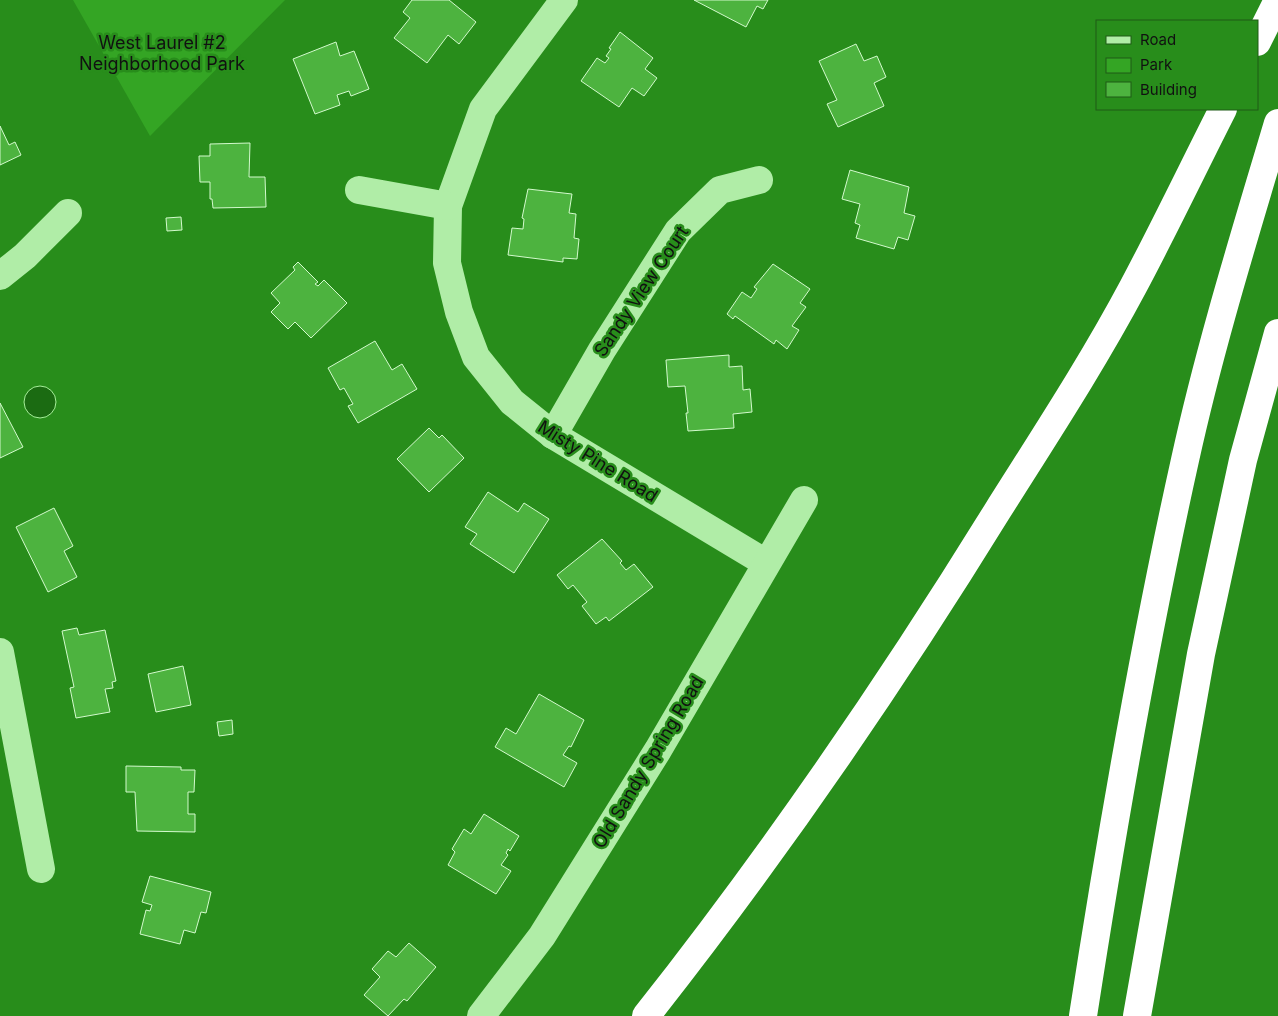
<svg xmlns="http://www.w3.org/2000/svg" width="1278" height="1016" viewBox="0 0 1278 1016" font-family="Inter,sans-serif">
	<rect width="100%" height="100%" fill="#288d1b"/>
	<!-- green -->
	<polygon fill="#34a524" points="73,0 285,0 150,136"/>
	<!-- water -->
	<circle fill="#1b6b12" stroke="#a6ef9a" cx="40" cy="402" r="16"/>
	<!-- building -->
	<g fill="#4db33f" stroke="#d3facd">
		<polygon points="412,0 449,0 476,22 459,44 448,35 427,63 394,38 410,18 403,12"/>
		<polygon points="694,0 768,0 763,9 757,6 746,27"/>
		<polygon points="620,32 653,58 645,69 657,78 644,96 632,88 619,107 581,81 597,58 605,63 609,58 606,56 611,49 609,48"/>
		<polygon points="336,42 340,56 354,51 369,89 351,96 349,91 337,95 340,105 315,114 293,59"/>
		<polygon points="856,44 864,61 877,56 886,77 874,83 884,106 838,127 827,104 837,100 819,61"/>
		<polygon points="0,126 9,145 15,142 21,155 0,165"/>
		<polygon points="250,143 249,177 265,177 266,207 213,208 212,199 210,199 210,182 200,182 199,156 210,156 210,144"/>
		<polygon points="850,170 909,187 904,213 915,216 908,240 898,237 894,249 856,238 860,225 855,223 860,204 842,199"/>
		<polygon points="528,189 572,194 569,213 576,214 574,238 579,239 577,259 563,258 563,262 508,255 512,228 523,229 524,219 522,218"/>
		<polygon points="181,217 182,230 167,231 166,218"/>
		<polygon points="298,262 318,282 315,284 318,286 324,280 347,303 311,338 295,322 288,329 271,312 280,303 271,293 295,270 293,267"/>
		<polygon points="773,264 810,289 800,303 806,307 792,326 799,330 787,349 776,340 774,344 735,316 733,319 727,314 742,292 751,298 757,289 754,287"/>
		<polygon points="375,341 392,370 402,364 417,389 358,423 348,406 353,404 344,388 340,390 328,368"/>
		<polygon points="729,355 729,367 742,366 743,390 750,389 752,412 733,414 734,428 688,431 686,413 688,413 685,386 668,387 666,360"/>
		<polygon points="0,403 23,447 0,458"/>
		<polygon points="429,428 439,438 442,435 464,458 429,492 397,459"/>
		<polygon points="488,492 518,512 524,503 549,519 514,573 470,544 477,534 465,527"/>
		<polygon points="54,508 73,546 64,551 77,577 48,592 16,527"/>
		<polygon points="602,539 622,561 620,563 626,570 634,564 653,587 609,621 606,617 596,624 582,606 587,602 573,585 568,589 557,575"/>
		<polygon points="77,628 79,635 105,630 116,681 112,682 113,688 105,689 110,712 76,718 70,688 74,687 62,631"/>
		<polygon points="183,666 191,705 156,712 148,674"/>
		<polygon points="539,694 584,720 571,747 569,746 563,755 577,763 564,787 495,747 506,728 516,734"/>
		<polygon points="232,720 233,734 219,736 217,722"/>
		<polygon points="126,766 181,767 181,770 195,770 194,792 188,792 188,814 195,814 195,832 137,831 135,792 126,792"/>
		<polygon points="484,814 519,836 510,851 508,849 506,853 508,855 501,865 511,871 496,894 448,865 455,852 452,849 464,829 471,834"/>
		<polygon points="150,876 211,892 206,913 201,912 195,933 184,930 180,944 140,934 146,910 150,911 152,905 142,902"/>
		<polygon points="409,943 436,967 407,1001 404,999 388,1016 364,995 380,977 372,969 388,951 396,957"/>
	</g>
	<g fill="none" stroke-linecap="round" stroke-linejoin="round">
		<!-- minor -->
		<g stroke="#b0eda7" stroke-width="28">
			<polyline points="564,0 483,109 448,206 447,263 459,312 476,357 512,402 553,435 766,563"/>
			<polyline points="359,190 448,206"/>
			<polyline points="0,276 25,256 68,213"/>
			<polyline points="553,435 602,350 678,231 720,190 759,180"/>
			<polyline points="0,652 41,869"/>
			<polyline points="481,1016 542,936 658,750 804,500"/>
		</g>
		<!-- highway -->
		<g stroke="#fff" stroke-width="28">
			<polyline points="1257,42 1278,0"/>
			<path d="M646,1016C773,855 890,685 998,510C1044,437 1092,364 1133,287C1164,229 1193,168 1223,109"/>
			<path d="M1083,1016C1112,829 1144,644 1185,460C1210,346 1245,234 1278,123"/>
			<polyline points="1137,1016 1201,654 1243,460 1278,333"/>
		</g>
	</g>
	<g text-anchor="middle" dominant-baseline="central" stroke-width="5" stroke-linejoin="round" paint-order="stroke">
		<!-- park labels -->
		<g font-size="18" fill="#111" stroke="#288d1b">
			<text x="162" y="42">West Laurel #2<tspan x="162" dy="21">Neighborhood Park</tspan></text>
		</g>
		<!-- street labels -->
		<g font-size="18" fill="#111" stroke="#288d1b">
			<text transform="translate(641 291) rotate(-56)">Sandy View Court</text>
			<text transform="translate(598 461) rotate(32)">Misty Pine Road</text>
			<text transform="translate(648 762) rotate(-59)">Old Sandy Spring Road</text>
		</g>
	</g>
	<!-- legend -->
	<rect x="1096" y="20" width="162" height="90" fill="#288d1b" stroke="#1f5b17"/>
	<rect x="1106" y="36" width="25" height="8" fill="#b0eda7" stroke="#1f5b17"/>
	<text x="1140" y="45" font-size="15" fill="#111111">Road</text>
	<rect x="1106" y="58" width="25" height="15" fill="#34a524" stroke="#1f5b17"/>
	<text x="1140" y="70" font-size="15" fill="#111111">Park</text>
	<rect x="1106" y="82" width="25" height="15" fill="#4db33f" stroke="#1f5b17"/>
	<text x="1140" y="95" font-size="15" fill="#111111">Building</text>
</svg>
